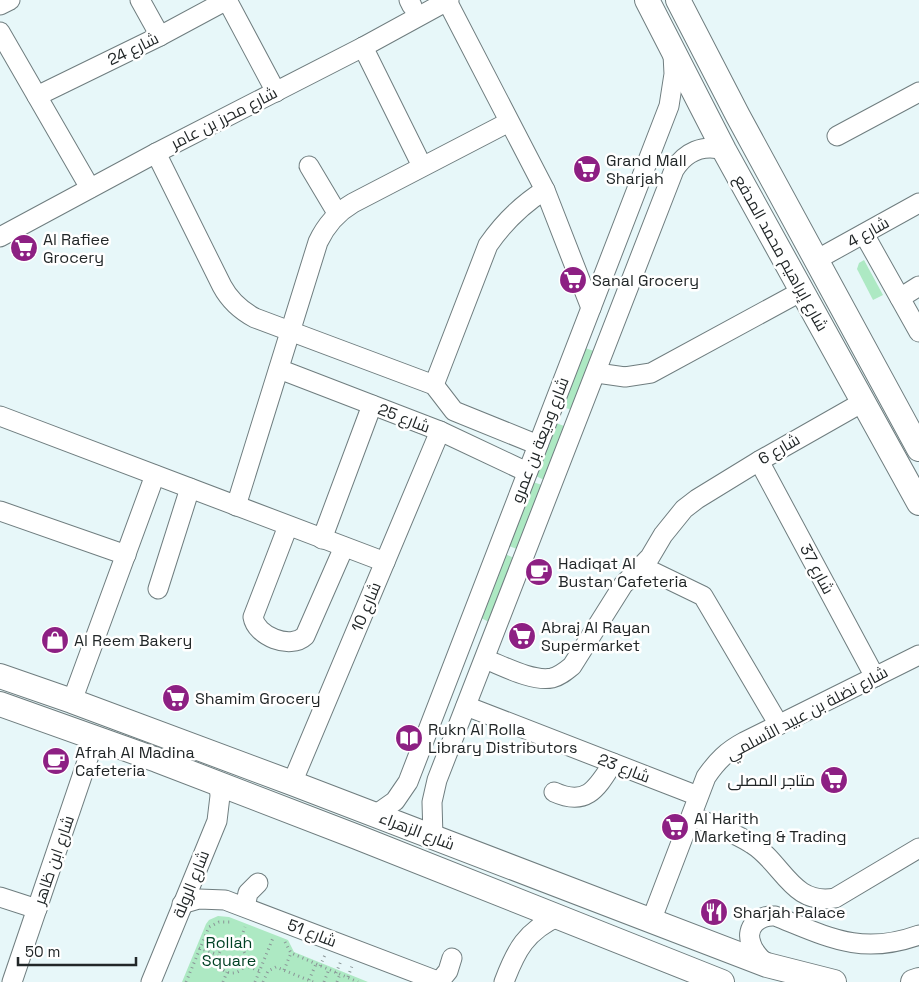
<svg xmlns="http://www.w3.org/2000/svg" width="919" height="982" viewBox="0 0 919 982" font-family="'Space Grotesk',Cairo,sans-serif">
	<rect width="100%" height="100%" fill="#e7f7f9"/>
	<!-- green -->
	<g fill="#ade9c3">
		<polygon points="864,260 883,295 873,300 857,269 859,263"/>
		<polygon points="585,348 594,351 572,410 563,407"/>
		<polygon points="556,423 564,426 544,480 536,476"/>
		<polygon points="533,482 542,485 517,549 509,546"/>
		<polygon points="505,554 514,558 489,622 481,618"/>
		<polygon points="218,916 229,917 288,940 294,952 368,982 182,982 206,924 209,920"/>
	</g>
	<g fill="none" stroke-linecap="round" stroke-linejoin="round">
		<!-- minor casing -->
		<g stroke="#6f7d7f" stroke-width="21">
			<g id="minor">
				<polyline points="140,0 160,36"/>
				<polyline points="227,0 276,92"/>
				<polyline points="409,0 412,6"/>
				<polyline points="447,1 545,190 591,308"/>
				<polyline points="0,5 10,0"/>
				<polyline points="0,32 90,188"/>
				<polyline points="363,47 422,166"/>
				<polyline points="37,96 160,36 227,0"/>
				<polyline points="837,136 919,92"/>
				<path d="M156,153L222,286C230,301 240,310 255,318L434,385L454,411L538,445"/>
				<polyline points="309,166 337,213"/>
				<polyline points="864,234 919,332"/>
				<polyline points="0,237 156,153 363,47 449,0"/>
				<polyline points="816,260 919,203"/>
				<polyline points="900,298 919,286"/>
				<polyline points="279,369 440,431 527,472"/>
				<polyline points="597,373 625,377 651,373 802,291"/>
				<path d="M434,385L488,245C504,222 521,205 545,190"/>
				<polyline points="0,416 385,562"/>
				<polyline points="759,461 875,677"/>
				<path d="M236,506L318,242C326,225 336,213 353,203L509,122"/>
				<polyline points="0,511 126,555"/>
				<path d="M288,526L253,617C256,636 290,650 305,636L344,547"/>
				<polyline points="322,539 372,405"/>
				<polyline points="641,566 703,596 779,725"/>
				<polyline points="158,589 190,488"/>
				<path d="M485,659C503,666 533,682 552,678C560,676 566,671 572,666L623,585L650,557L663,535L684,509L697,499L759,461L863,402"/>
				<polyline points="72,701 155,475"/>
				<polyline points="466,706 698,796"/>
				<polyline points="292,783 440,431"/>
				<path d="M554,792C587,807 597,788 613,763"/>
				<polyline points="375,815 395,801 408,782 669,106 674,74 673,54"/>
				<path d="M692,816C712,825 734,832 752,844C783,863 792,906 835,898L919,848"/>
				<path d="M433,837L432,802L437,780L674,170C685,152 703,144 724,150"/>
				<polyline points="0,897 37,909"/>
				<polyline points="182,904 199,899 225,900 440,982"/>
				<polyline points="245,907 248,893 258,883"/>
				<path d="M651,921L706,777C717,761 727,751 744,742L919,655"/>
				<path d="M767,965C761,959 753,952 751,943C745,927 759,915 775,916C828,937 861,956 919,935"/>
				<polyline points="12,982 95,738"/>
				<polyline points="151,982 217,821 220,796 219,784"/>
				<polyline points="439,982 448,971 452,958"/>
				<path d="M504,982C516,950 526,931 559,916"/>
			</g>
		</g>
		<!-- major casing -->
		<g stroke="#6f7d7f" stroke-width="26">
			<g id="major">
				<polyline points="647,0 724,150 919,503"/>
				<polyline points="678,0 738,116 919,449"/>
				<polyline points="0,676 72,701 292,783 767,965 834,982"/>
				<polyline points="0,704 157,760 357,837 722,982"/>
				<polyline points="913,982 919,980"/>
			</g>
		</g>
		<!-- path -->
		<g stroke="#8a9597" stroke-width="3" stroke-dasharray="1 4" stroke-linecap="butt">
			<polyline points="285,942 291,953 358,982"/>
			<circle cx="232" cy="959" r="14"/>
			<polyline points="238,946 245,927"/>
			<polyline points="199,948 218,955"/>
			<polyline points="244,965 260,971"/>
			<polyline points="320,966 325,955"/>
			<polyline points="284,970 291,953"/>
			<polyline points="336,973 341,961"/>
			<polyline points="348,977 352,966"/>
			<polyline points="309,980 316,964"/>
			<polyline points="186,982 209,927 219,922 232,922"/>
			<polyline points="223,982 227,972"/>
			<polyline points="255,982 273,938"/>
			<polyline points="263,982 268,971 276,967 313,982"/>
			<polyline points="324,982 329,969"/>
			<polyline points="337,982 340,974"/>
		</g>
		<!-- minor -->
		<use href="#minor" stroke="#fff" stroke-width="19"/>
		<!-- major -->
		<use href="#major" stroke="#fff" stroke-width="24"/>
	</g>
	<!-- icons -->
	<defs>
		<g id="supermarket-disc" transform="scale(1.4375)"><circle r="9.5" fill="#8d2083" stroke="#fff"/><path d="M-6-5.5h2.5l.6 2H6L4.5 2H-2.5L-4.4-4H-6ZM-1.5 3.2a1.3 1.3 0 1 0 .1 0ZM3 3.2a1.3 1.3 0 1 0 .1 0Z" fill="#fff"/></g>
		<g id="cafe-disc" transform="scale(1.4375)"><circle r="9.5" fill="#8d2083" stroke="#fff"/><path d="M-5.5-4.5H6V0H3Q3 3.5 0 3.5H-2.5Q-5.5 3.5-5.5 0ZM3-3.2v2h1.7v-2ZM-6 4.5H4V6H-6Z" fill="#fff"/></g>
		<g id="shop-disc" transform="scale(1.4375)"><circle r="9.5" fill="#8d2083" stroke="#fff"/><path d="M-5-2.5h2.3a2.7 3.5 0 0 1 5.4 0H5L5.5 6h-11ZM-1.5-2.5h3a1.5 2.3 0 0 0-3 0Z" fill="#fff"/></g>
		<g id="library-disc" transform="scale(1.4375)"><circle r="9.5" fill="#8d2083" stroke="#fff"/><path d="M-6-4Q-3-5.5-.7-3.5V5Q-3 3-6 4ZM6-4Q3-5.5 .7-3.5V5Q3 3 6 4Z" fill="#fff"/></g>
		<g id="restaurant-disc" transform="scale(1.4375)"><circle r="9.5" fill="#8d2083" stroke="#fff"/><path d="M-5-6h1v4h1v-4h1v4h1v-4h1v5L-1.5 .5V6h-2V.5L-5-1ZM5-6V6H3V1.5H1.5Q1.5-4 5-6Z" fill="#fff"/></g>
	</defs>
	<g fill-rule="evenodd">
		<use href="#supermarket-disc" x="587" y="169"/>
		<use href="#supermarket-disc" x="24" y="248"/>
		<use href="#supermarket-disc" x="573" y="280"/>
		<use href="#cafe-disc" x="539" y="572"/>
		<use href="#supermarket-disc" x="522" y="636"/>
		<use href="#shop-disc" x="55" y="640"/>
		<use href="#supermarket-disc" x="176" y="698"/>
		<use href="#library-disc" x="409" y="738"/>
		<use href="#cafe-disc" x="56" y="761"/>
		<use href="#supermarket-disc" x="834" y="780"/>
		<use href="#supermarket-disc" x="675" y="827"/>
		<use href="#restaurant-disc" x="714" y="912"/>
	</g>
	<g text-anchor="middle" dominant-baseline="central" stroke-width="5" stroke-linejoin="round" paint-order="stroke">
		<!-- street labels -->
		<g font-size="16" fill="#222728" stroke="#fff">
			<text transform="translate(133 49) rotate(-26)">شارع 24</text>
			<text transform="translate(224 118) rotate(-27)">شارع محرز بن عامر</text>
			<text transform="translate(868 232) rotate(-29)">شارع 4</text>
			<text transform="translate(781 253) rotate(61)">شارع إبراهيم محمد المدفع</text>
			<text transform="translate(404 418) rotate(21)">شارع 25</text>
			<text transform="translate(540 440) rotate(-69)">شارع وديعة بن عمرو</text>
			<text transform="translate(779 449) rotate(-30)">شارع 6</text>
			<text transform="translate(817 569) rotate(62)">شارع 37</text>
			<text transform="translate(366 607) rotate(-67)">شارع 10</text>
			<text transform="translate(807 713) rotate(-28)">شارع نضلة بن عبيد الأسلمي</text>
			<text transform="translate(624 768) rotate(21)">شارع 23</text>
			<text transform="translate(417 831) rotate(21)">شارع الزهراء</text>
			<text transform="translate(54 860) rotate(-71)">شارع ابن ظاهر</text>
			<text transform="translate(191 884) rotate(-68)">شارع الرولة</text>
			<text transform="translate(312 933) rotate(21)">شارع 51</text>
		</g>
		<!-- poi labels -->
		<g font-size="16" fill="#222728" stroke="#fff" text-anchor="start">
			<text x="606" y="160">Grand Mall<tspan x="606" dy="18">Sharjah</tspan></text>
			<text x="43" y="239">Al Rafiee<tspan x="43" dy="18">Grocery</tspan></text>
			<text x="592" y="280">Sanal Grocery</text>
			<text x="558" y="563">Hadiqat Al<tspan x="558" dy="18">Bustan Cafeteria</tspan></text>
			<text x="541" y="627">Abraj Al Rayan<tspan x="541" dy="18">Supermarket</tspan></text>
			<text x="74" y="640">Al Reem Bakery</text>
			<text x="195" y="698">Shamim Grocery</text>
			<text x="428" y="729">Rukn Al Rolla<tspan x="428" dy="18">Library Distributors</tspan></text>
			<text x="75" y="752">Afrah Al Madina<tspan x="75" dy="18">Cafeteria</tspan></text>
			<text x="815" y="780" text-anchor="end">متاجر المصلى</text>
			<text x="694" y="818">Al Harith<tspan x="694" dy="18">Marketing &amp; Trading</tspan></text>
			<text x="733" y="912">Sharjah Palace</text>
		</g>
		<!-- park labels -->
		<g font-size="16" fill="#004124" stroke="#fff">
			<text x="229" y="942">Rollah<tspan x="229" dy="18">Square</tspan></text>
		</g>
	</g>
	<!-- scale -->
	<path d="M18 957v8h118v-8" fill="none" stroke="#222728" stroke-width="2.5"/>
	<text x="25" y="957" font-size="15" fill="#222728" stroke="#ffffff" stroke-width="4" paint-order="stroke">50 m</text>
</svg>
